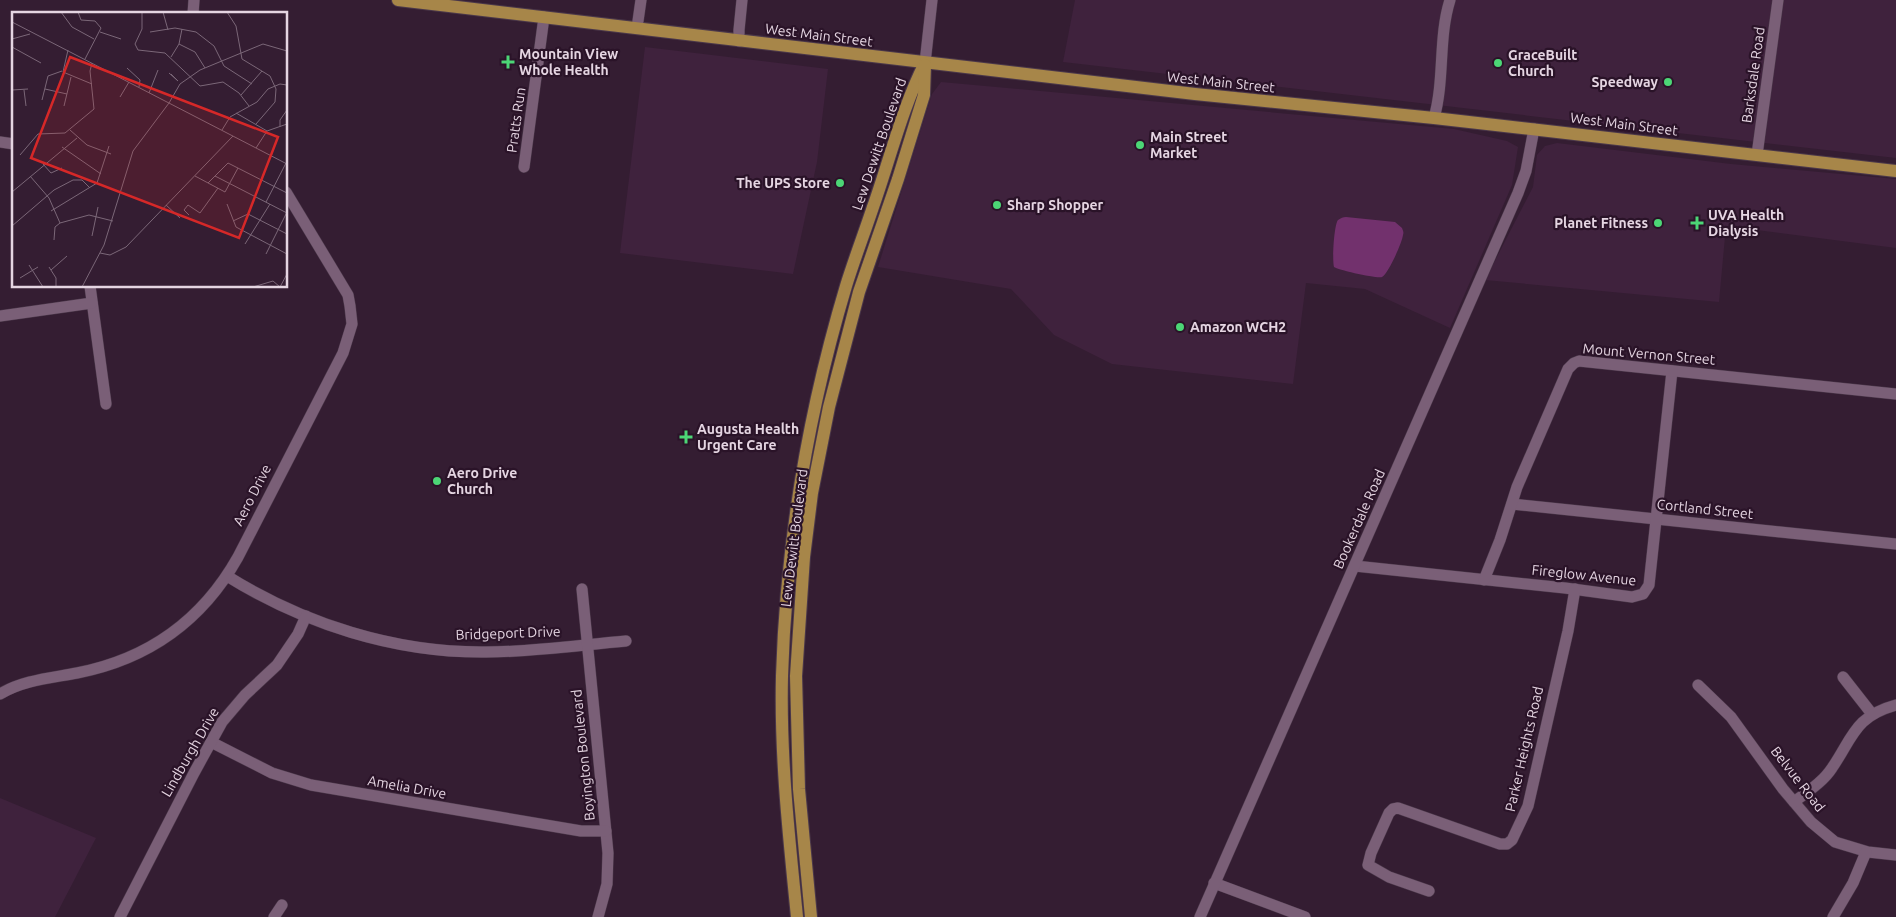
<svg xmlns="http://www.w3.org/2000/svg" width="1896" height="917" viewBox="0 0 1896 917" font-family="Ubuntu,sans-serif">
	<rect width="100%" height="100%" fill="#341d32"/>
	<!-- built -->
	<g fill="#3f223d">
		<polygon points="1075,0 1896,0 1896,158 1063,62"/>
		<polygon points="645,47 828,69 817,162 793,274 620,253"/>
		<polygon points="941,82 1454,129 1507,141 1518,147 1512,185 1450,328 1365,289 1306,283 1293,384 1112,364 1054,335 1011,289 878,267 932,94"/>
		<polygon points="1557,143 1731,164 1896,179 1896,248 1726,226 1719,302 1485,280 1533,187 1537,155 1545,146"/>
		<polygon points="0,798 96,838 55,917 0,917"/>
	</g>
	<!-- green -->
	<path fill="#72316d" d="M1346,217L1395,222L1402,228C1403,231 1404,232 1403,235C1402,243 1388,274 1382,277C1378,279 1338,270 1334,267C1332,260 1334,225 1338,220C1341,218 1343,217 1346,217Z"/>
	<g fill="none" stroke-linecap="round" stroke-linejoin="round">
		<!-- minor casing -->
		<g stroke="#4b384a" stroke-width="12">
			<g id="minor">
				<polyline points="193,14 194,0"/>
				<polyline points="637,28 641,0"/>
				<polyline points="739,41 739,30 742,0"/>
				<polyline points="925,63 932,0"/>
				<path d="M1434,118C1445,79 1438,38 1450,0"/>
				<polyline points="0,142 14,144"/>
				<polyline points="1757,155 1778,0"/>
				<polyline points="524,167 544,17"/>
				<polyline points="90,286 106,404"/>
				<polyline points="0,316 92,303"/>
				<polyline points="1512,504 1896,544"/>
				<polyline points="1355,566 1565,588 1632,597 1643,594 1649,585 1672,371"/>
				<path d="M227,576C304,624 395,653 486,652C533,652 580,645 626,641"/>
				<polyline points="1484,580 1500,540 1517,487 1568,369 1574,363 1579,361 1896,394"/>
				<polyline points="582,589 608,853 607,884 598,917"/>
				<polyline points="1843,677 1872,714"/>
				<polyline points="1698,685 1731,717 1783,789 1811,822 1835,842 1868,852 1896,855"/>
				<path d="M0,694C23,680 51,678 77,673C149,659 202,621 238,557L343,353L352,324L350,306L348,295L286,192"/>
				<polyline points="211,742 272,773 311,785 581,831 606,831"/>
				<path d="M1794,802C1807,792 1823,782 1832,768C1853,737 1855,716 1896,705"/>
				<polyline points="1214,883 1305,917"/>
				<polyline points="1429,891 1389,877 1368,865 1371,853 1389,813 1393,809 1398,808 1500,844 1507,844 1512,840 1528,806 1568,631 1575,589"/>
				<polyline points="120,917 194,773 222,722 245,695 277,665 298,634 306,616"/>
				<polyline points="274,917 282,905"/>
				<polyline points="1200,917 1518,193 1526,171 1534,129"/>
				<polyline points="1833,917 1853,883 1866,852"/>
			</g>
		</g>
		<!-- major casing -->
		<g stroke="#4b384a" stroke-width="14">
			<g id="major">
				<polyline points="398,0 1195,94 1434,118 1896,171"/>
				<path d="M797,917C789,837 780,756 782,676C786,544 808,413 846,286C854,260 864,234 873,207C890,159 902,108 925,63"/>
				<polyline points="811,917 799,789 796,676 804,557 812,493 829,407 859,292 898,179 924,95 925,65"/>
			</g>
		</g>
		<!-- minor -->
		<use href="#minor" stroke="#7a5f77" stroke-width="11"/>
		<!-- major -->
		<use href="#major" stroke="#a78649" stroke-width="12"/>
	</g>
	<!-- markers -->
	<g fill="#4cd676" stroke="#2a1328" stroke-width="2">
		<path d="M505.5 54.5h5v5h5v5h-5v5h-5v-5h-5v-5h5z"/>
		<circle cx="1498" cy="63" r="5"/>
		<circle cx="1668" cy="82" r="5"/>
		<circle cx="1140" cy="145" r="5"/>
		<circle cx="840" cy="183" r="5"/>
		<circle cx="997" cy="205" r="5"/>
		<circle cx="1658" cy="223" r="5"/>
		<path d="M1694.5 215.5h5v5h5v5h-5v5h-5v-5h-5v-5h5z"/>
		<circle cx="1180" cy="327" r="5"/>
		<path d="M683.5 429.5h5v5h5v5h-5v5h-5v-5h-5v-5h5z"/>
		<circle cx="437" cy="481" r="5"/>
	</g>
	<g text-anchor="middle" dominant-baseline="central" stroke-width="4.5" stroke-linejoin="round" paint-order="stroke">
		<!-- street labels -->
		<g font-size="14" fill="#e5d5e2" stroke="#2a1328">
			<text transform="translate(819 35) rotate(7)">West Main Street</text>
			<text transform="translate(1753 75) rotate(-82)">Barksdale Road</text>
			<text transform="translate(1221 82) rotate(6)">West Main Street</text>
			<text transform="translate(516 120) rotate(-82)">Pratts Run</text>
			<text transform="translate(1624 124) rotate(7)">West Main Street</text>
			<text transform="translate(879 144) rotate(-71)">Lew Dewitt Boulevard</text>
			<text transform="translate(1649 354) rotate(5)">Mount Vernon Street</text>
			<text transform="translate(252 495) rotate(-63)">Aero Drive</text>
			<text transform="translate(1705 509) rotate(6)">Cortland Street</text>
			<text transform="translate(1359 519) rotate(-66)">Bookerdale Road</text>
			<text transform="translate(794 538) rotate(-83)">Lew Dewitt Boulevard</text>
			<text transform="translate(1584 575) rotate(6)">Fireglow Avenue</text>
			<text transform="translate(508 633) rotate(-2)">Bridgeport Drive</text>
			<text transform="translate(1524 749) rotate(-77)">Parker Heights Road</text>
			<text transform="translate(190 752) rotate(-60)">Lindburgh Drive</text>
			<text transform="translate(583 755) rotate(-96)">Boyington Boulevard</text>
			<text transform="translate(1798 779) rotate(52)">Belvue Road</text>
			<text transform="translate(407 787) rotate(10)">Amelia Drive</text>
		</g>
		<!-- poi labels -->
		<g font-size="14" font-weight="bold" fill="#e5d5e2" stroke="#2a1328" text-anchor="start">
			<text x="519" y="54">Mountain View<tspan x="519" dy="16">Whole Health</tspan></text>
			<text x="1508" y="55">GraceBuilt<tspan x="1508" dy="16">Church</tspan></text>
			<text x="1658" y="82" text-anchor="end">Speedway</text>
			<text x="1150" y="137">Main Street<tspan x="1150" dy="16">Market</tspan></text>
			<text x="830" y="183" text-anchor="end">The UPS Store</text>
			<text x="1007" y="205">Sharp Shopper</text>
			<text x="1708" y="215">UVA Health<tspan x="1708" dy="16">Dialysis</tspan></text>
			<text x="1648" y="223" text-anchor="end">Planet Fitness</text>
			<text x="1190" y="327">Amazon WCH2</text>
			<text x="697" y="429">Augusta Health<tspan x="697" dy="16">Urgent Care</tspan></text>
			<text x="447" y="473">Aero Drive<tspan x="447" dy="16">Church</tspan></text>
		</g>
	</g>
	<!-- overview -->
	<g transform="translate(12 12)">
		<rect width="275" height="275" fill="#341d32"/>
		<path fill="none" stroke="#7b6778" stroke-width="1" d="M49,0L60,15L82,27M66,0L69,8L83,9L89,16L73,47M130,0V17L123,32L126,38L153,41L188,74L211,70L227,81L237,94M151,0L156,18M215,0L224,14L230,47L258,64L264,77L263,90L244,112M0,10L275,152M88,20L109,27M138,20L163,16L184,20L202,34L212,54L240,72M0,27L18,22M167,32L183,40L193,56M0,35L29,51M56,38L51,60L80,72M159,45L167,32L170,17M115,56L128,68L127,75M157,61L166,69L159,62M33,77L55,82M0,78L16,77M12,78L14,94M137,81L146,58M229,83L250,59M108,85L117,70M30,88L36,64L50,59M157,91L168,72L188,58L251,32L275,39M52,94L59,65M224,101L255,119M268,115V108L275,98M58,118L75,133L99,142M210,118L218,105L245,90L256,77L268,72L275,73M255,119L275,112M50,135L89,162M244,136L255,119M8,143L26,122L53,121L82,97L78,59L80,51M31,152L39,161L50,156M18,164L37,186L48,211M183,164L213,180L226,156M203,164L275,201M196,171L216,151L275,181M0,180L65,126M254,190L274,151M215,192L224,215L275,242M154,193L168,206M39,199L85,171L97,134M177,203L172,198L176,193L188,201L206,176M221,209L236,202L275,222M0,214L42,178L61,168H70L78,176M80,224L86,195M42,228L43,215L48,211L77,203L101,209M233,232L258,192M88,241L98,243L114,235L221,124M254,242L275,200M17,253L31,275M37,255L44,266V275M39,258L55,244M8,266L26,255M261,269L268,275L275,262M70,275L92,233L121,139L157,91M241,275L261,269"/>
		<path fill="#d62828" fill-opacity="0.15" stroke="#d62828" stroke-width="2.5" d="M58,45L266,125L227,226L19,146Z"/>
		<rect width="275" height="275" fill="none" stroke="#e5d5e2" stroke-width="2.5"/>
	</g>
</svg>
